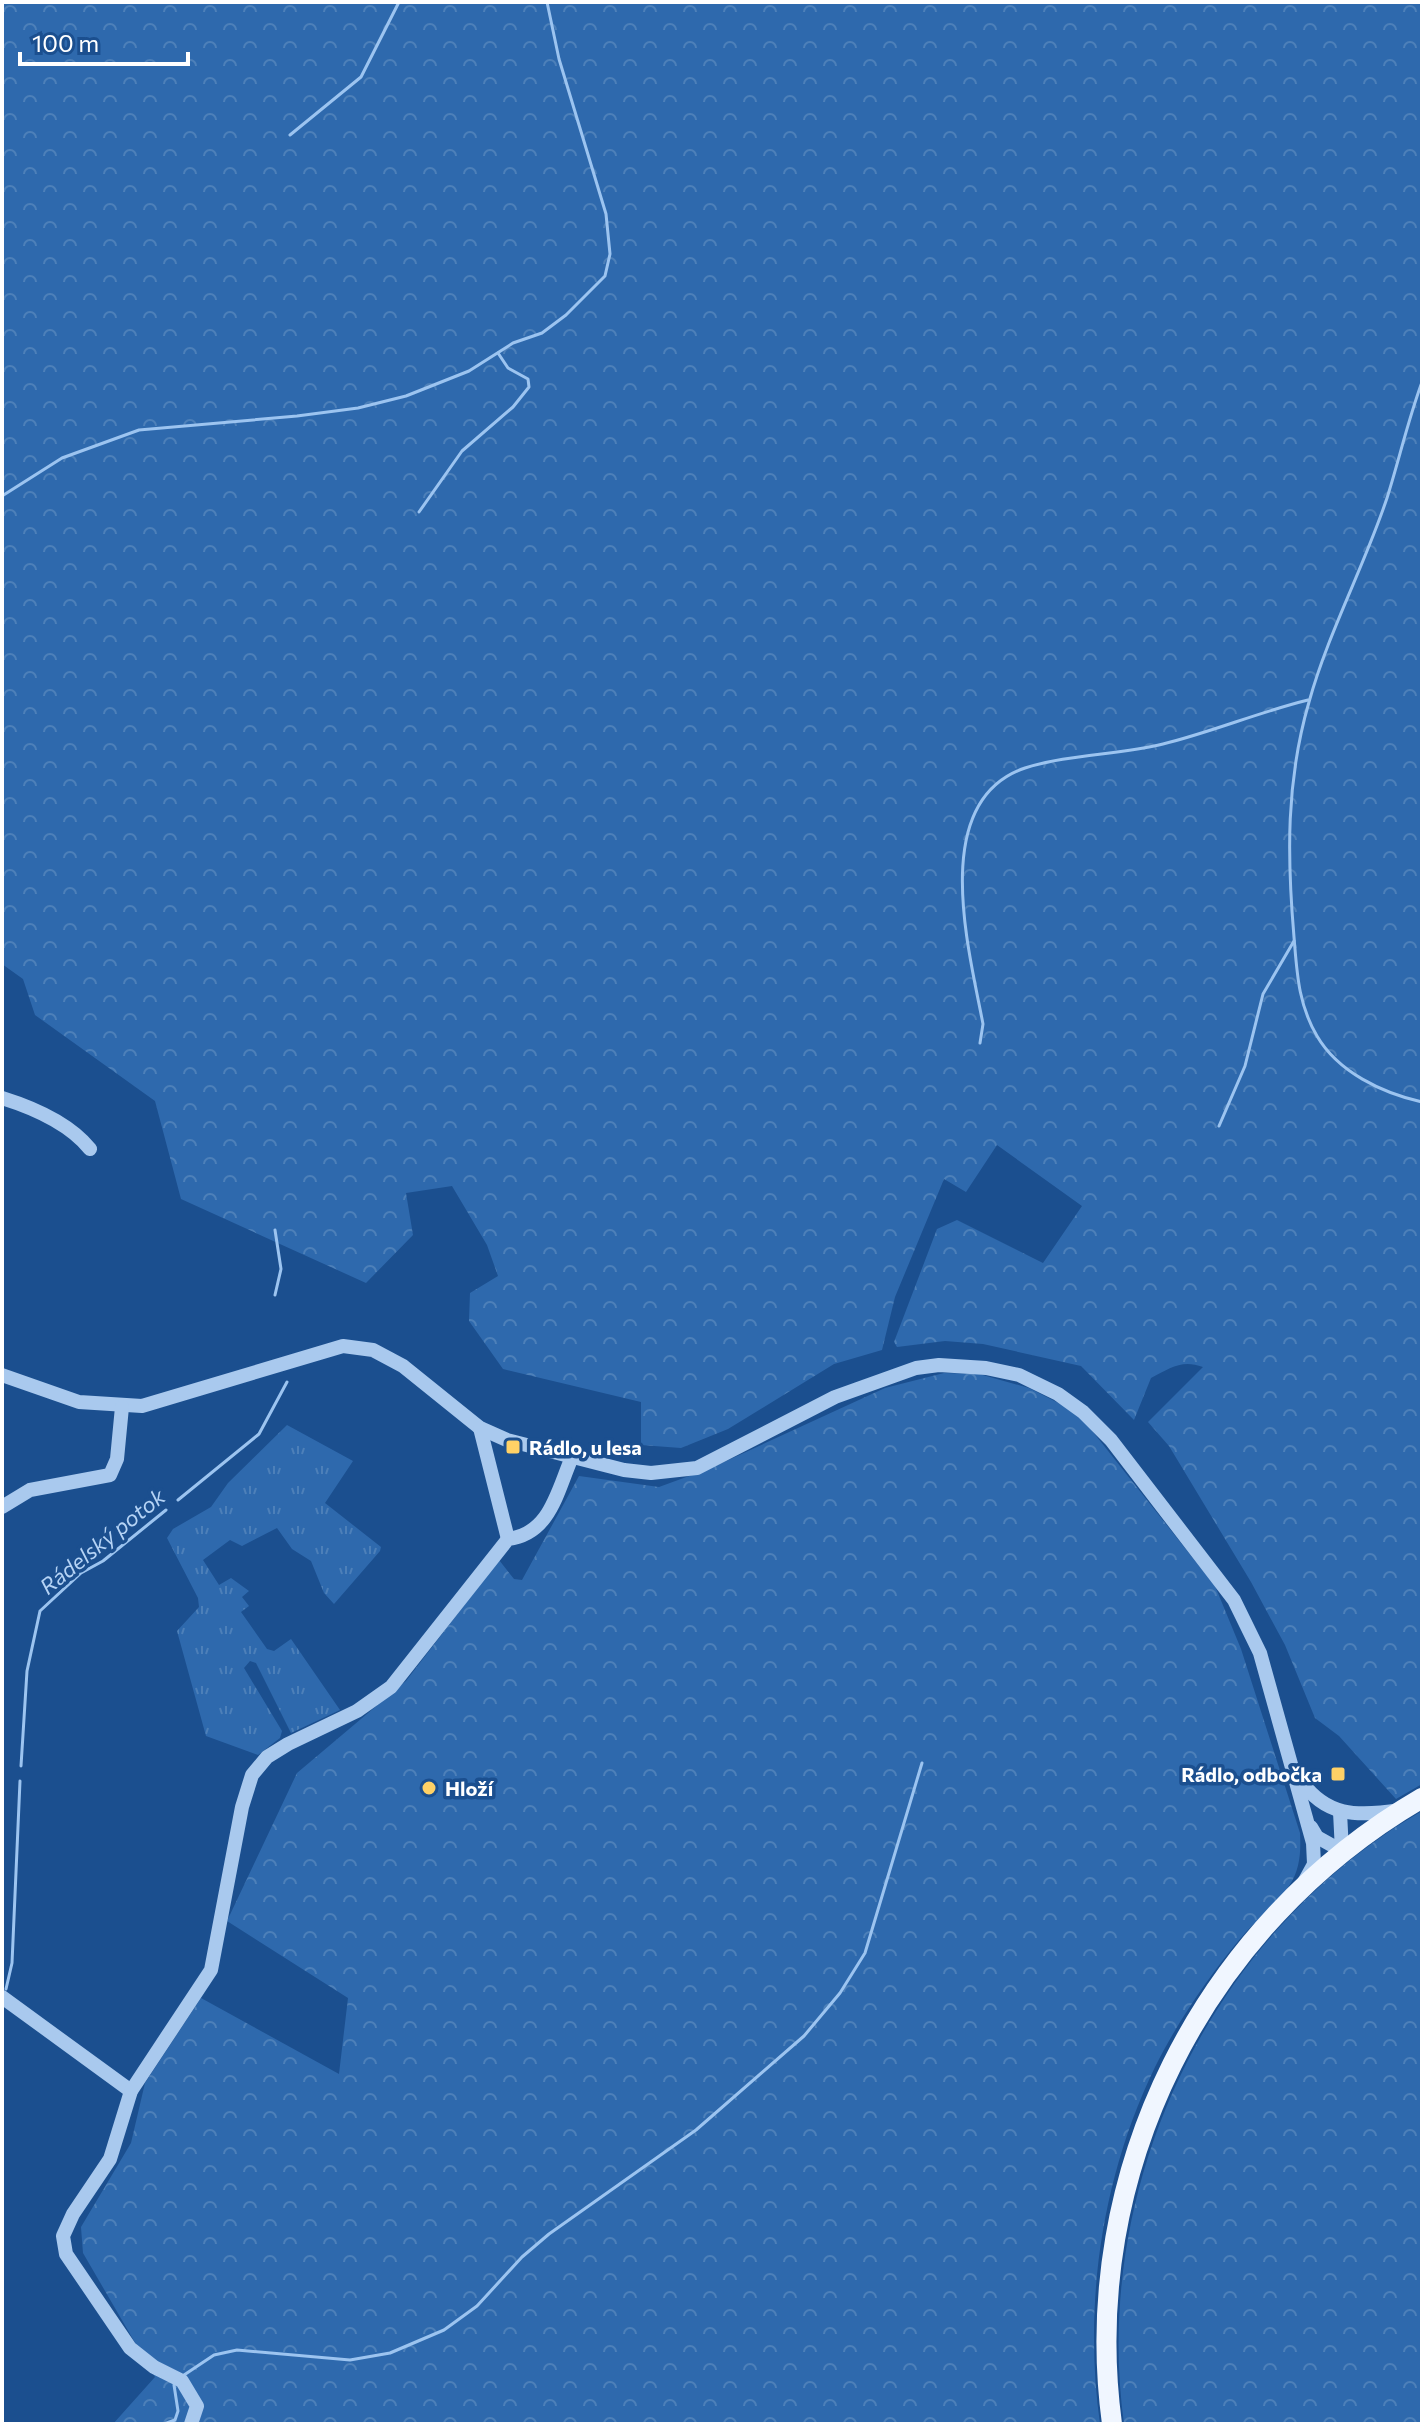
<svg xmlns="http://www.w3.org/2000/svg" width="1424" height="2426" viewBox="0 0 1424 2426" font-family="Commissioner,sans-serif">
	<defs>
		<pattern id="grass-tufts" width="24" height="20" patternUnits="userSpaceOnUse" patternTransform="scale(2)"><rect width="24" height="20" fill="#2e69ad"/><path d="M3 7l-1-3M5 7V3M7 7l1-3M15 17l-1-3M17 17v-4M19 17l1-3" fill="none" stroke="#4d80b9"/></pattern>
		<pattern id="forest-crowns" width="20" height="18" patternUnits="userSpaceOnUse" patternTransform="scale(2)"><rect width="20" height="18" fill="#2e69ad"/><path d="M2 6a3 3 0 1 1 6 0M12 15a3 3 0 1 1 6 0" fill="none" stroke="#4d80b9"/></pattern>
	</defs>
	<rect width="100%" height="100%" fill="#1b4f8f"/>
	<!-- grass -->
	<polygon fill="url(#grass-tufts)" points="287,1425 353,1461 325,1503 381,1547 380,1551 334,1604 324,1593 311,1561 292,1549 277,1528 242,1546 230,1540 203,1560 219,1585 231,1578 249,1591 242,1597 249,1606 241,1612 267,1649 274,1651 291,1639 340,1710 291,1733 256,1663 250,1661 244,1668 282,1731 280,1738 258,1755 206,1736 177,1631 199,1607 198,1598 167,1538 173,1529 211,1507 228,1483"/>
	<!-- forest -->
	<g fill="url(#forest-crowns)">
		<path d="M2,2H1422V1784L1396,1799L1339,1736L1315,1718L1285,1645L1251,1582L1169,1446L1148,1422L1203,1367C1182,1359 1170,1368 1151,1378L1134,1420L1081,1366L983,1344L945,1341L897,1347L894,1342L937,1229L957,1220L1043,1263L1082,1206L997,1145L966,1192L944,1179L895,1297L882,1350L834,1364L728,1429L681,1448L641,1445V1402L503,1369L469,1321L470,1293L498,1276L487,1245L452,1186L406,1193L413,1235L366,1283L181,1199L155,1101L35,1015L23,979L2,964Z"/>
		<path d="M944,1373L979,1374L1029,1388L1078,1413L1215,1586L1241,1649L1300,1833C1301,1852 1300,1870 1289,1886C1276,1905 1255,1921 1239,1940C1208,1977 1177,2023 1155,2067C1102,2176 1083,2304 1100,2424H113L155,2377L83,2253L81,2227L131,2143L145,2083L201,1998L339,2074L348,1998L227,1921L297,1773L406,1681L499,1560L514,1579L522,1580L579,1476L659,1487L711,1468L885,1388Z"/>
		<path d="M1422,1811V2424H1124C1091,2184 1211,1933 1422,1811Z"/>
	</g>
	<g fill="none" stroke-linecap="round" stroke-linejoin="round">
		<!-- stream -->
		<g stroke="#9cc4f0" stroke-width="3">
			<polyline points="290,135 361,77 399,2"/>
			<path d="M1422,382C1408,420 1399,460 1387,498C1364,567 1328,633 1309,702C1286,781 1287,856 1294,937C1297,972 1298,1004 1317,1036C1338,1072 1382,1093 1422,1102"/>
			<polyline points="2,496 62,458 139,430 297,416 358,408 406,396 469,371 513,343 542,333 566,315 605,276 610,254 606,214 559,59 547,2"/>
			<polyline points="419,512 462,451 513,407 529,387 528,379 508,368 498,353"/>
			<path d="M980,1043L983,1024C969,950 928,801 1025,768C1069,754 1118,755 1163,744C1212,732 1259,712 1308,700"/>
			<polyline points="1219,1126 1245,1066 1263,994 1294,941"/>
			<polyline points="275,1295 281,1269 275,1230"/>
			<polyline points="178,1500 259,1434 287,1382"/>
			<polyline points="21,1766 27,1671 40,1611 81,1573 103,1561 166,1510"/>
			<polyline points="6,1989 12,1963 20,1781"/>
			<polyline points="184,2375 214,2355 237,2350 350,2360 390,2353 444,2330 477,2306 522,2257 549,2234 696,2130 804,2036 840,1993 865,1953 922,1763"/>
			<polyline points="164,2424 175,2420 178,2411 174,2385"/>
		</g>
		<!-- minor -->
		<g stroke="#a9c9ee" stroke-width="14">
			<path d="M2,1098C34,1108 69,1123 90,1149"/>
			<polyline points="2,1375 79,1402 142,1406 343,1346 373,1350 403,1366 480,1428 507,1440 624,1470 651,1473 697,1468 835,1397 916,1368 939,1365 986,1368 1019,1375 1058,1394 1083,1412 1111,1440 1234,1600 1260,1653 1313,1843 1314,1864 1303,1884"/>
			<polyline points="480,1428 508,1539"/>
			<polyline points="2,1507 30,1490 110,1475 117,1459 122,1407"/>
			<path d="M1299,1778C1325,1817 1357,1817 1400,1810"/>
			<polyline points="1311,1827 1317,1837 1342,1851 1340,1812"/>
			<polyline points="2,1997 131,2091"/>
			<path d="M191,2424L197,2406L182,2381L154,2367L130,2348L66,2254L63,2236L73,2214L110,2159L131,2091L211,1970L242,1807L252,1775L267,1757L288,1744L357,1711L391,1687L508,1539C550,1534 557,1492 572,1457"/>
		</g>
		<!-- major -->
		<path stroke="#f0f6ff" stroke-width="20" d="M1112,2424C1078,2173 1203,1925 1422,1798"/>
	</g>
	<!-- markers -->
	<g fill="#ffd166" stroke="#1b4f8f" stroke-width="3">
		<rect x="505" y="1439" width="16" height="16" rx="4"/>
		<rect x="1330" y="1766" width="16" height="16" rx="4"/>
		<circle cx="429" cy="1788" r="8"/>
	</g>
	<g text-anchor="middle" dominant-baseline="central" stroke-width="7" stroke-linejoin="round" paint-order="stroke">
		<!-- poi labels -->
		<g font-size="20" font-weight="bold" fill="#fff" stroke="#1b4f8f" text-anchor="start">
			<text x="529" y="1447">Rádlo, u lesa</text>
			<text x="1322" y="1774" text-anchor="end">Rádlo, odbočka</text>
			<text x="445" y="1788">Hloží</text>
		</g>
		<!-- water labels -->
		<g font-size="22" font-style="italic" fill="#b5d3f5" stroke="#1b4f8f">
			<text transform="translate(102 1541) rotate(-39)">Rádelský potok</text>
		</g>
	</g>
	<!-- border -->
	<rect width="1424" height="2426" fill="none" stroke="#ffffff" stroke-width="8"/>
	<!-- scale -->
	<path d="M20 52v12h168v-12" fill="none" stroke="#ffffff" stroke-width="4"/>
	<text x="32" y="52" font-size="24" fill="#ffffff" stroke="#1b4f8f" stroke-width="6" paint-order="stroke">100 m</text>
</svg>
